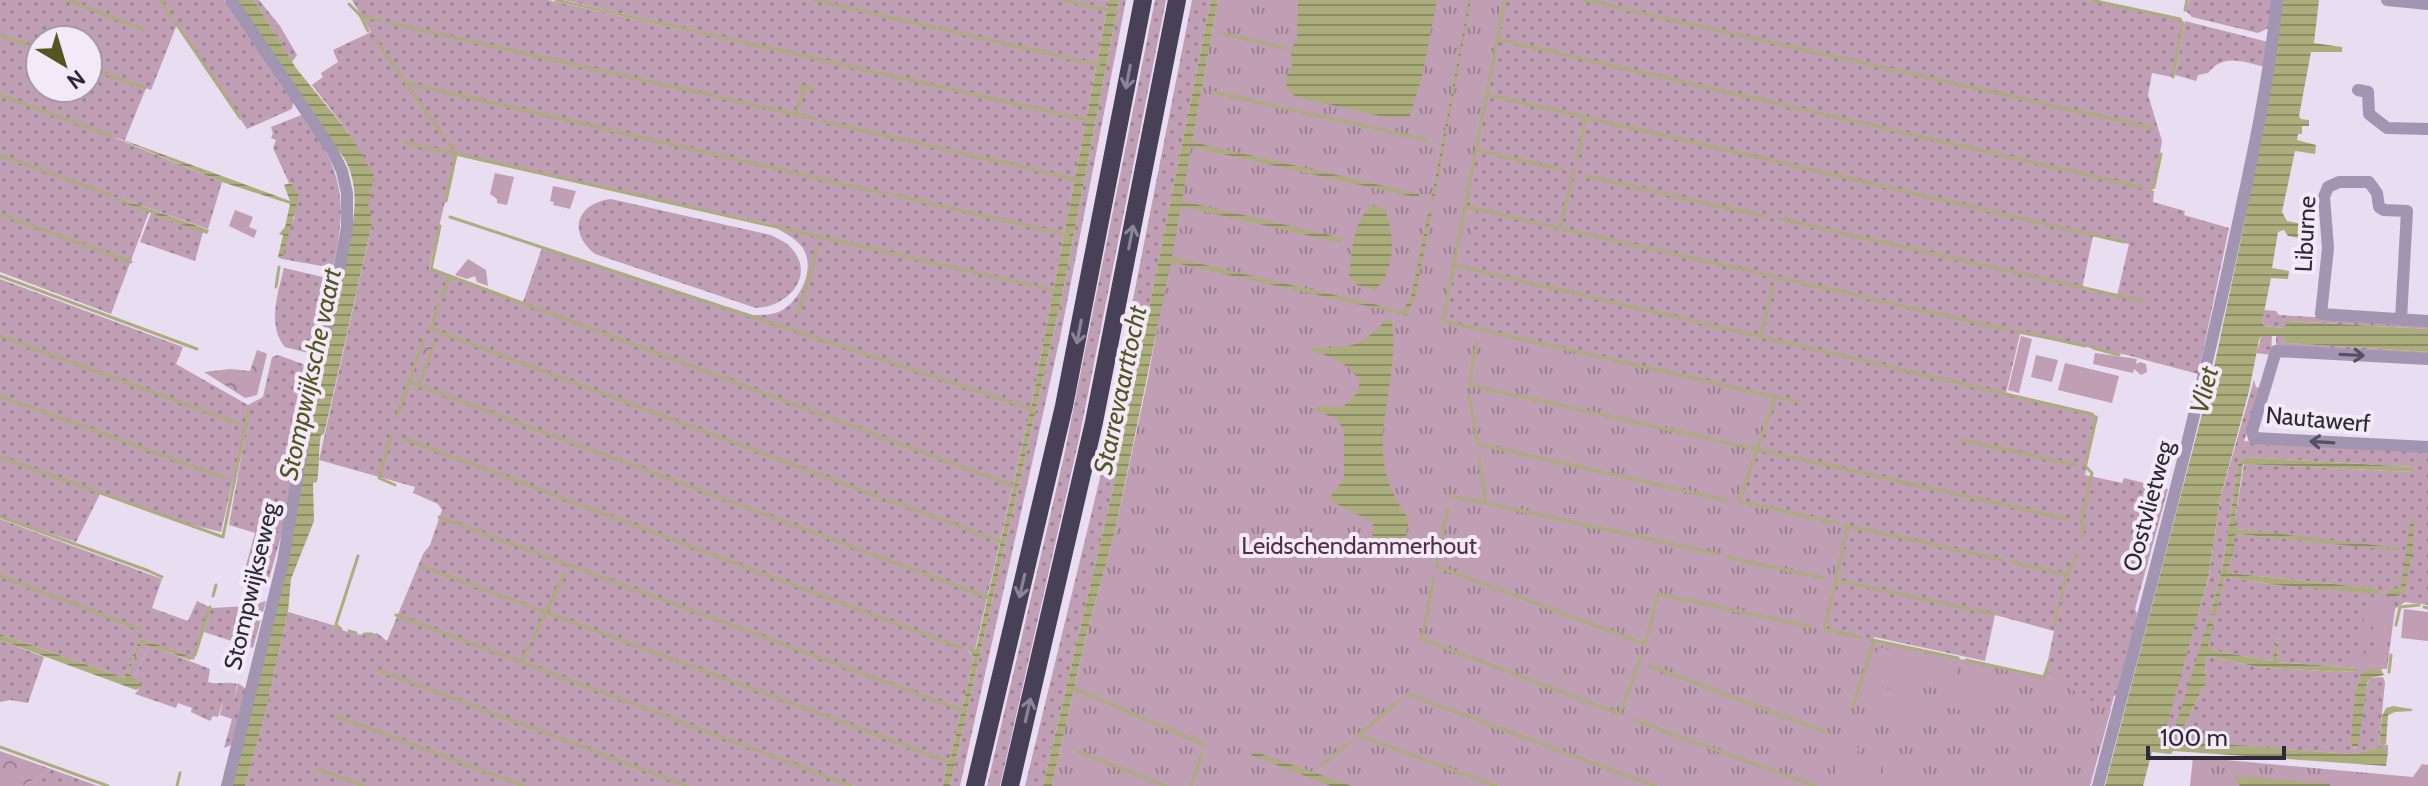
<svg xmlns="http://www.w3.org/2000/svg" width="2428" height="786" viewBox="0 0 2428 786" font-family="Cabin,sans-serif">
	<defs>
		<pattern id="grass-dots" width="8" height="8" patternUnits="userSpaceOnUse" patternTransform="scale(2)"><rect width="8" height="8" fill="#c09eb4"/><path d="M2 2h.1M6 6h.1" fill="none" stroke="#9c8193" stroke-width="1.8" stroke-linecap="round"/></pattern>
		<pattern id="forest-crowns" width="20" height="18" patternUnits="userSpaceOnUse" patternTransform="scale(2)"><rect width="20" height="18" fill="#c09eb4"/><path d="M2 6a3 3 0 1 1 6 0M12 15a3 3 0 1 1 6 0" fill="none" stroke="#9c8193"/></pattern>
		<pattern id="park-tufts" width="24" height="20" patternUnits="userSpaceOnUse" patternTransform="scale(2)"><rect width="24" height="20" fill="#c09eb4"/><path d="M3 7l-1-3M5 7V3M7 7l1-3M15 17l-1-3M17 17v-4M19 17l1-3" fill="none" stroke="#9c8193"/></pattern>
		<pattern id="water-rules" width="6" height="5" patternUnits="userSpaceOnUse" patternTransform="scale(2)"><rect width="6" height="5" fill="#abad7d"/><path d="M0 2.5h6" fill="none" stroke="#8c8d67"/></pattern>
	</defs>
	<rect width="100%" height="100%" fill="#e8ddf1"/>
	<!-- grass -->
	<g fill="url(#grass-dots)" fill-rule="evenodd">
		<path d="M0,0H224L294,98L292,109L247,129L179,26L176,27L151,90L146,88L125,140L113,137L222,182L208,229L117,197V200L149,212L111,314L0,272ZM40,40H88V88H40Z"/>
		<polygon points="254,0 259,0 280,26 297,55 292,62"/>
		<path d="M352,0H548L859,69L564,0H1109L1031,407L975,650L968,651L974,657L950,759L947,761L943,786H855L691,725L849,786H245L263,723L288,612L336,626C347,635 364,636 377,633L387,641L423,554L430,545L442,510L438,504L413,493L415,487L319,460L372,224L352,137L312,85L323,77L321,73L338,62L333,50L371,32ZM456,155L770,224C780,231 795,237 802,247C816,266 802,297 784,309C775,315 764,315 753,315L542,248L523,302L429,269Z"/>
		<polygon points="1119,0 1126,0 1061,333 960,786 950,786 1063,291"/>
		<polygon points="1155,0 1166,0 1079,439 1000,786 987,786 1064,456"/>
		<polygon points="1192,0 1211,0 1111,497 1043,786 1025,786 1101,474 1099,472"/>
		<path d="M1499,0H2087L2180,20L2182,25L2172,77L2152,73L2148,95L2162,141L2154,186L2148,189L2154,191L2153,202L2185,211L2184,215L2229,228L2198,374L2127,355L2020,334L2006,393L2098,416L2085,475L2122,483L2124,478L2168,489L2135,609L2137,613L2127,667L2117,695L2114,696L2089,786L2044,680L2054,631L1995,615L1985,661L1874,637L1825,786L1431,380ZM2093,236L2129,244L2117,296L2082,289Z"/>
		<polygon points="2189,0 2274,0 2271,27 2258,33 2192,17 2186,11"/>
		<path d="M2185,21L2268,42L2265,67C2243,62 2224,53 2208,73L2198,75L2196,81L2175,75Z"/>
		<path d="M304,114C343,175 348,198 333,268L282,259L290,222L294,219L292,183H289L273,148L276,140L271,138L273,133L271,127Z"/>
		<path d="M611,199L771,235C778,239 787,242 792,249C816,276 787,307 756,308L595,254C567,232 577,203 611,199Z"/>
		<polygon points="151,213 203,232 195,261 140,242"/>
		<path d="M284,268L327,278L330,281L315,350L312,354L285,347C267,326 278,292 284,268Z"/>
		<polygon points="0,279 183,347 176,364 248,405 263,397 272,357 278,355 311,367 282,533 267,586 243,576 255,533 229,525 250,407 221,532 185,523 101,492 76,542 0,517"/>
		<polygon points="2264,310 2276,311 2279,315 2428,323 2428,329 2288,321 2284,328 2264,326 2262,322"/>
		<polygon points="2272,334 2271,355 2256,353 2262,336"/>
		<polygon points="2276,335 2283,336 2287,343 2428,352 2428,356 2276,346"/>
		<path d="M2254,380L2256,387L2263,389L2244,441L2428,451V605L2405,602L2395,609L2387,669H2370L2361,673L2355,693L2353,748H2356L2367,684L2371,678L2383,677L2385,682L2379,743L2388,745V752L2378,748L2352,754L2189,742L2171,740L2166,736L2165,727L2209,576L2220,499ZM2246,457L2413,467L2412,472L2244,464L2235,520V526L2238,529L2400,550L2238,534L2234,536V552L2228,570L2230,573L2379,589L2269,584L2229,577L2224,580L2210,614L2223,565L2238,463ZM2209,620L2214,621L2207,646L2215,651L2272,661L2279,632L2277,662L2356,668V671L2337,672L2256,667L2208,656L2205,661L2206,681L2185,725L2181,728H2176Z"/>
		<polygon points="0,519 162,579 152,608 188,621 197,601 209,607 194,660 140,638 124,678 0,634"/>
		<polygon points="266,601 253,648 204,632 211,608 249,606"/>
		<polygon points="0,640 44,657 28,703 10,700 0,702"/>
		<path d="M149,645L210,669L208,682C218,685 226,681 237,684L233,704L238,683L246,689L233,744L224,748L232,719L220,715L223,701L218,717L213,716L210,721L191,712L192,708L178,703L176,708L135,694L140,688V683L134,679Z"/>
		<polygon points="51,769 98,786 23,786"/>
	</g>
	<!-- forest -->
	<g fill="url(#forest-crowns)">
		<polygon points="426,338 435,342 418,383 409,380"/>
		<polygon points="257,350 267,354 257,395 245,398 204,372 230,369 250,371"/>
		<polygon points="141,642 149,645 134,679 128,673"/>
		<polygon points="0,751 51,769 23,786 0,786"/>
	</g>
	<!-- park -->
	<g fill="url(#park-tufts)">
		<polygon points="1218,0 1505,0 1465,208 1477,211 1462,268 1453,266 1445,310 1449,322 1774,396 1759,450 1740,502 1847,526 1823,629 2042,677 2044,672 2059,675 2077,694 2111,709 2090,786 1052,786 1085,640 1115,531 1148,378"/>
		<polygon points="2193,757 2413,777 2422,764 2428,765 2428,786 2190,786"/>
	</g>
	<!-- garden -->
	<g fill="#c09eb4">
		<polygon points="495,173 514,177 507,205 497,203 497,199 490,194"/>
		<polygon points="553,186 576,191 570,209 553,205 554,202 550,201"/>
		<polygon points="235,210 253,217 249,227 257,230 254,238 229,226"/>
		<polygon points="468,259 486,270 488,286 477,282 475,276 467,279 455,275"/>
		<polygon points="2021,336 2032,339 2019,393 2008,390"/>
		<polygon points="2095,353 2137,359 2136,364 2140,362 2146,364 2147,372 2141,375 2134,369 2133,373 2093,364"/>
		<polygon points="2036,355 2058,360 2052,382 2031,377"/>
		<polygon points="2065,363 2119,376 2112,403 2058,390"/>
		<polygon points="2368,596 2378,598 2368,642 2357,667 2348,665 2359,643"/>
		<polygon points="2380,596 2394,597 2387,646 2370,642"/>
		<polygon points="2404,609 2428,612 2428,641 2401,638"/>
		<polygon points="2369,646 2388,653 2386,669 2371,669 2361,673 2357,671"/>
		<polygon points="1878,647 1957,666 1951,692 1871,674"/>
		<polygon points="1964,665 1991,671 1980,715 1953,708"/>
		<polygon points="1875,684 1926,702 1918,728 1867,710"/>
		<polygon points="1847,743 1859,748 1851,774 1876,783 1875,786 1832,785"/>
		<circle cx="1870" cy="765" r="12"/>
		<polygon points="1887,759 1908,767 1913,762 1919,763 1916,774 1934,780 1936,773 1938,774 1941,779 1938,786 1916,786 1906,783 1904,786 1878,786"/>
	</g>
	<!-- water -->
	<g fill="url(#water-rules)">
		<path d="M236,0H254L296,68L352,137L374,176L368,207L370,208L372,224L324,434L321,435C318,451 320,464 317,482L313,483L314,521L291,579L288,612L263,723L245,786H231L346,261C352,226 363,191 344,158Z"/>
		<polygon points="1109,0 1119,0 1063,291 950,786 943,786 947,761 950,759 974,657 968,650 976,649 1031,407"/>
		<polygon points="1211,0 1218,0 1192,142 1419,194 1419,198 1191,147 1182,201 1342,238 1341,243 1181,206 1172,257 1403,311 1411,296 1429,210 1432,212 1415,297 1407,315 1171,262 1115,531 1085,640 1052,786 1043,786 1111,497"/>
		<polygon points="1298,0 1437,0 1422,77 1409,118 1385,117 1296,97 1287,89 1286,77 1292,65 1291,51 1297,37"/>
		<polygon points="1469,0 1471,0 1434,200 1431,202"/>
		<polygon points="2283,0 2319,0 2314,43 2342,47 2342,52 2311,52 2299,116 2301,119 2309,120 2309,126 2302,126 2302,134 2298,134 2297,140 2316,145 2315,154 2295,151 2282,212 2287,221 2313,226 2310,240 2288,236 2284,230 2278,232 2272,268 2289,271 2288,279 2271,278 2262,322 2264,326 2284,328 2287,321 2428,329 2428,352 2286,343 2283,336 2262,336 2259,340 2249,391 2220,499 2209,575 2165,732 2171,740 2352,754 2381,747 2388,752 2386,766 2173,751 2171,754 2152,752 2143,786 2105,786 2213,372 2244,225"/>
		<polygon points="110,135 290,201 284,185 291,183 299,196 282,259 278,257 283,235 279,234 285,227 290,204 222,182"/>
		<polygon points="117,197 209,230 207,234 116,200"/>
		<path d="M1373,205L1385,210C1395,235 1396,270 1375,290L1357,285L1349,277C1352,253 1352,220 1373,205Z"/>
		<path d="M1387,319L1392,321C1401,397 1356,450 1409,519L1403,555L1374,545L1372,543L1373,522L1331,501L1332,494L1344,479V431L1338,420L1316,410L1317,406L1343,407L1357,393L1360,381C1348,362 1331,357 1312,351L1313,347C1351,349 1360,347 1387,319Z"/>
		<polygon points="2246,457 2413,467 2413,472 2243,464 2235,520 2235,526 2238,529 2400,548 2400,551 2238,534 2234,536 2234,552 2228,570 2230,573 2380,589 2380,594 2269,584 2229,577 2224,580 2215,615 2210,614 2223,565 2238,463"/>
		<polygon points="2411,518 2414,518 2413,550 2404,593 2394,597 2387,596 2387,591 2401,587"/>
		<polygon points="2209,619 2214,621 2208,646 2215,651 2272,661 2279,632 2277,662 2356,668 2357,671 2337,672 2257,667 2208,656 2205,661 2206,681 2185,725 2181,728 2175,728"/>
		<polygon points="0,634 124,678 140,638 193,658 190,660 141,643 128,673 140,683 140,688 136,690 0,640"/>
		<polygon points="2370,669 2381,669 2384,675 2371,678 2367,683 2358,746 2353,748 2351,740 2355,693 2361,673"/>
		<polygon points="2393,706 2412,709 2412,711 2395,712 2388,715 2386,744 2379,744 2382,716 2386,708"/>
		<polygon points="1253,751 1352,786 1331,786 1251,755"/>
		<polygon points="2235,776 2330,784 2330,786 2240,786"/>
	</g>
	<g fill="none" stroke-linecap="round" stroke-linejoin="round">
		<!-- stream -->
		<g stroke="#abad7d" stroke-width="3">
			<polyline points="67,0 143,29"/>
			<polyline points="160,0 171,16"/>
			<polyline points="556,0 1087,120"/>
			<polyline points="814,0 1099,65"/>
			<polyline points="1062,0 1109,10"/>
			<polyline points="1505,0 1443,321 1798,402"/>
			<polyline points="1584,0 2152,128"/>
			<polyline points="2091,0 2180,19 2183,24 2173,77"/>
			<polyline points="349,4 360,15 368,31"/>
			<polyline points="2185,10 2187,0"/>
			<polyline points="360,15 381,20"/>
			<polyline points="175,22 240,118"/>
			<polyline points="390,23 816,119"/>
			<polyline points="1223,34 1286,48"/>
			<polyline points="0,35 40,50"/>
			<polyline points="1497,39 2140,187"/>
			<polyline points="377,42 444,137"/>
			<polyline points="88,67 145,88"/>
			<polyline points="407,83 886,194"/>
			<polyline points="798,85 815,89"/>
			<polyline points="1213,92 1427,140"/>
			<polyline points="0,95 111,136"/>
			<polyline points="1489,95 2124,242"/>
			<polyline points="796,115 804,88"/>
			<polyline points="822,121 1079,180"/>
			<polyline points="403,142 1031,285"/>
			<polyline points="1477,150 1562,170"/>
			<polyline points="0,155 110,195"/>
			<polyline points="1577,159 1586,117"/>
			<polyline points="1586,176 1767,217"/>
			<polyline points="2149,189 2154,187 2161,154"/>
			<polyline points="894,195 1068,235"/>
			<polyline points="446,201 456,155 449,144"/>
			<polyline points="1467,207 2009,330"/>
			<polyline points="0,214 131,262"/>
			<polyline points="450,217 1032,409"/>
			<polyline points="1780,219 2142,301"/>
			<polyline points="440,226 431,269 1016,487"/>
			<polyline points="1560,227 1574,169"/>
			<polyline points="1453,265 2092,414 2096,419 2085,466 2092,473 2081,522 2084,526 2082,538"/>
			<polyline points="0,276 197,349"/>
			<polyline points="1037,286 1056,291"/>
			<polyline points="276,287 279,267"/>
			<polyline points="441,298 450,276"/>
			<polyline points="439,304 431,329 879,497"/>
			<polyline points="798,315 818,248"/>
			<polyline points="2017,331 2085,346"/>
			<polyline points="1761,335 1773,286"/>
			<polyline points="0,336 237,423"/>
			<polyline points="1477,342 1469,385 2068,519"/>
			<polyline points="2093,348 2119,355"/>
			<polyline points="409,382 424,339"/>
			<polyline points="419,385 435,343"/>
			<polyline points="0,396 225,478"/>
			<polyline points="1469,397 1478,444 1726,500"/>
			<polyline points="1775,398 1739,501 1836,523"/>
			<polyline points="397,416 409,382 990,598"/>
			<polyline points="391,436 379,478 395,485"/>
			<polyline points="405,439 961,648"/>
			<polyline points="1961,440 2076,465"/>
			<polyline points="0,457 223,537 249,409"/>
			<polyline points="1449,496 1486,503 1479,458"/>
			<polyline points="886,499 1002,542"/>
			<polyline points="1486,503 1717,554"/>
			<polyline points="1448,508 1436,566 1645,644 1658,594 1813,627"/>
			<polyline points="0,517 149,571"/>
			<polyline points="439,517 964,711"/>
			<polyline points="1844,525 2003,560"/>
			<polyline points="1848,526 1825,629 1860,637"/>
			<polyline points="1727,557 1823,578"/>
			<polyline points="2012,562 2068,575"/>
			<polyline points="421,566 950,762"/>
			<polyline points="151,572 162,577"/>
			<polyline points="0,576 140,629"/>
			<polyline points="1434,578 1422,639 1620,714 1641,656"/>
			<polyline points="1835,580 1993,614"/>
			<polyline points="213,596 216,585"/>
			<polyline points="2061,598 2066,577 2076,555"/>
			<polyline points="2424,607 2428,608"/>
			<polyline points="396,615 852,786"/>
			<polyline points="2054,625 2059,605"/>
			<polyline points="2396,625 2400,607 2419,605"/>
			<polyline points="341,629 336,625 337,621 358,556"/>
			<polyline points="349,631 356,633"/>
			<polyline points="364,634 372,634"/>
			<polyline points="533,639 565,573"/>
			<polyline points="1868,639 1958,658"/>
			<polyline points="195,655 210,607"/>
			<polyline points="1966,660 2044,677 2049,662"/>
			<polyline points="521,661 529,647"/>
			<polyline points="1650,666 1828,733"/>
			<polyline points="378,670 687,786"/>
			<polyline points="2389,672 2391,655"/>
			<polyline points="1073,688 1205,745"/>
			<polyline points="1407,694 1655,786"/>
			<polyline points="1399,701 1358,735 1496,786"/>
			<polyline points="1853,706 1874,641"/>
			<polyline points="336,716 524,786"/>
			<polyline points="1634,720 1815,786"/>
			<polyline points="0,747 108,786"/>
			<polyline points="1077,751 1166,786"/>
			<polyline points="1322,765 1350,742"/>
			<polyline points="318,769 364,786"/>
			<polyline points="177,786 180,773"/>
			<polyline points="1191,786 1202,754"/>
		</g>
		<!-- minor -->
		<g stroke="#a295b1" stroke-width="12">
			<polyline points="2387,0 2428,4"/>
			<polyline points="2358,90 2368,92 2369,114 2387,128 2428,129"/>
			<polyline points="2401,319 2407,211 2384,210 2379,207 2377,193 2369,182 2339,182 2328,187 2324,197 2328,248 2321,314 2428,321"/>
			<polyline points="2428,359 2276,351 2252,431 2254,438 2428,447"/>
			<polyline points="227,786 283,561 311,396 338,276 347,227 347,193 342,171 332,150 231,0"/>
			<path d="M2098,786C2145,608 2193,431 2232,251C2250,168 2269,85 2277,0"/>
		</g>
		<!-- highway -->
		<g stroke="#474057" stroke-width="18">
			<polyline points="975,786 1064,406 1143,0"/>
			<polyline points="1010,786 1094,422 1177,0"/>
		</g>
	</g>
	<!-- one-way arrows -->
	<defs><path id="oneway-shaft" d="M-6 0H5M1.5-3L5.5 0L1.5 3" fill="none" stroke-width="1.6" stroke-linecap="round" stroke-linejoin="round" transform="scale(2)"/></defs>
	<g stroke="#8b8498">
		<use href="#oneway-shaft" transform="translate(1128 77) rotate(101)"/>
		<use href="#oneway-shaft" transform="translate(1131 237) rotate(-79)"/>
		<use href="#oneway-shaft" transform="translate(1079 332) rotate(101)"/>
		<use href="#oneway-shaft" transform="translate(1022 586) rotate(103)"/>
		<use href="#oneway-shaft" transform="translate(1028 710) rotate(-77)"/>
	</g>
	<g stroke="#564f61">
		<use href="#oneway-shaft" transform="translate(2352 355) rotate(3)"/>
		<use href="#oneway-shaft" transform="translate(2322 442) rotate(-176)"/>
	</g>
	<g text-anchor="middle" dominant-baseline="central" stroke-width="8" stroke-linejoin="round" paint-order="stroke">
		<!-- street labels -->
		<g font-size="24" fill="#2d2936" stroke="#f2e9f9">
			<text transform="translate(2305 234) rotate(-87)">Liburne</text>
			<text transform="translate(2318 419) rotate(5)">Nautawerf</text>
			<text transform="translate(2148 506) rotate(-75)">Oostvlietweg</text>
			<text transform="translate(251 586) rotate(-77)">Stompwijkseweg</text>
		</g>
		<!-- park labels -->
		<g font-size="24" fill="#542e46" stroke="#f2e9f9">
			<text x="1359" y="545">Leidschendammerhout</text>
		</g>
		<!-- water labels -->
		<g font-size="26" font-style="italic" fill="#535620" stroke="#f2e9f9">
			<text transform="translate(310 374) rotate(-78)">Stompwijksche vaart</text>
			<text transform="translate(1120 390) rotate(-78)">Starrevaarttocht</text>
			<text transform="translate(2204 390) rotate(-76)">Vliet</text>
		</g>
	</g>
	<!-- north arrow -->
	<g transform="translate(64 64) rotate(142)"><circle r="38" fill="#f2e9f9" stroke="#a39cab" stroke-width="2"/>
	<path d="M0-6L14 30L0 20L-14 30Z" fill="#535620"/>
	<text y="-12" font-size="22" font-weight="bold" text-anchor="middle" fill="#2d2936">N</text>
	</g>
	<!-- scale -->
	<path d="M2148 746v12h136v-12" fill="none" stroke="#2d2936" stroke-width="4"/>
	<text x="2160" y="746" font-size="24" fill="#2d2936" stroke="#f2e9f9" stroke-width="6" paint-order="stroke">100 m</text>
</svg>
